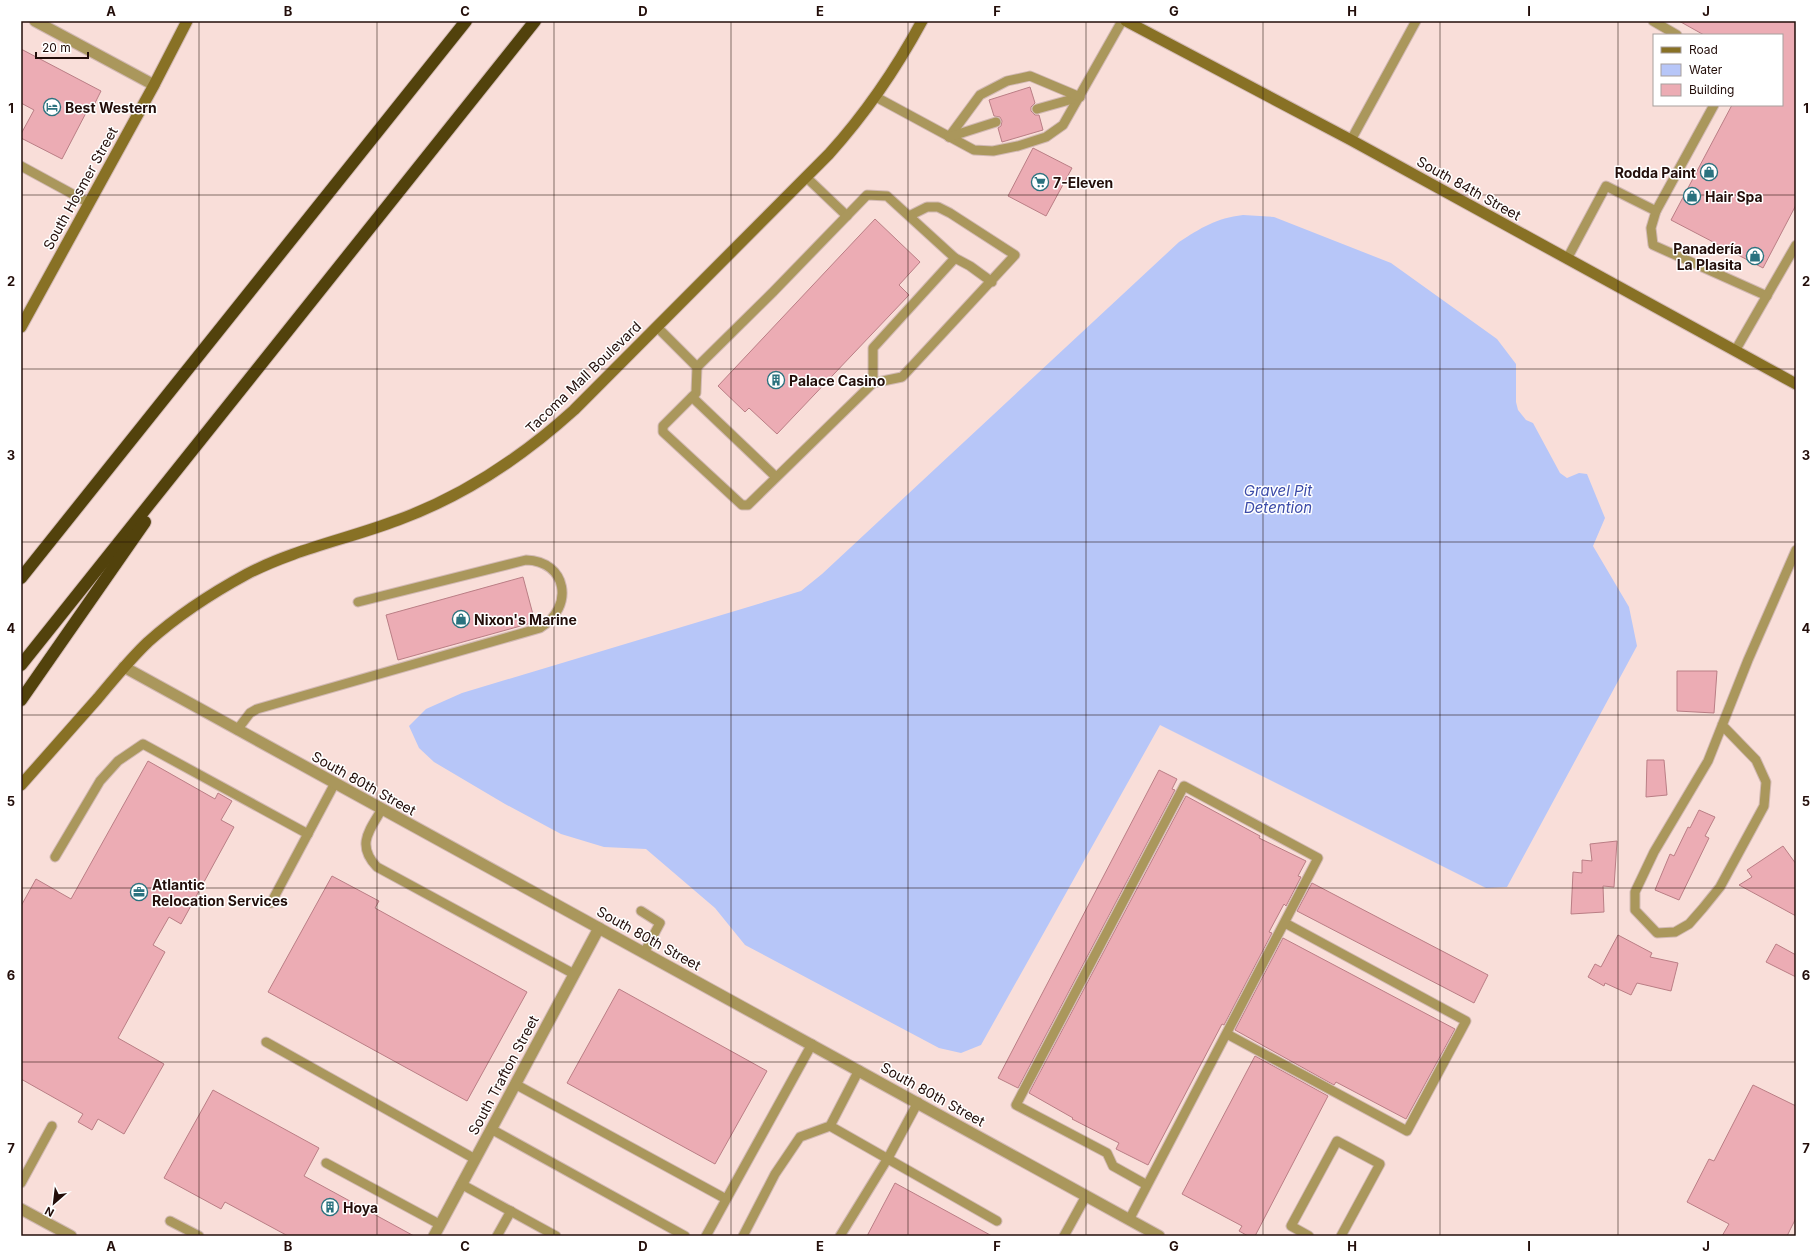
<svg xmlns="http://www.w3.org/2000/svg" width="1817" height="1257" viewBox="0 0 1817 1257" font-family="Inter,sans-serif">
	<rect width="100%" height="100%" fill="#f9ded9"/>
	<!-- water -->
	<path fill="#b7c6f8" d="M1243,215L1274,217L1391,263L1497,339L1516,364V402L1518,410L1526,420L1533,423L1560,473L1567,478L1579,473L1587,474L1605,518L1593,546L1629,607L1637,646L1507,887L1486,888L1160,725L981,1045L961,1053L939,1048L745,945L715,908L646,849L604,847L561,834L505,804L434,762L419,748L409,726L426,709L462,693L801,591L822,574L1179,242C1201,228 1216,218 1243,215Z"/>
	<!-- building -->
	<g fill="#ecacb4" stroke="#ba7e85">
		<polygon points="1679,21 1796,21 1796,205 1763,268 1671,220 1732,105 1782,105 1782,35 1704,35"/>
		<polygon points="21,49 101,91 91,111 88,109 62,159 21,138 21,134 34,110 21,103"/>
		<polygon points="1030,87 1035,103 1031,107 1031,111 1035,115 1039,115 1043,130 1002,142 998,128 1001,126 1002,121 1000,117 994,116 989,100"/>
		<polygon points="1033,148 1072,168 1046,216 1008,196"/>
		<polygon points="875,219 920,262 899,285 909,295 777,434 749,408 745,412 718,386"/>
		<polygon points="523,577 535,622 398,660 386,615"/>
		<polygon points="1677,671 1717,671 1714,713 1677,711"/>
		<polygon points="1647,760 1664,760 1667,795 1646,797"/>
		<polygon points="148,761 215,799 218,793 232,801 221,820 234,827 181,924 169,917 153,945 165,952 118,1038 164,1064 124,1134 98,1119 92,1130 78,1122 83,1114 21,1079 21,906 36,879 71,899"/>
		<polygon points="1159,770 1177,779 1172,789 1175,790 1018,1088 998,1078"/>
		<polygon points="1186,796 1260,836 1259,838 1306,861 1298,876 1301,877 1286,906 1284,904 1269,932 1272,933 1224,1025 1222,1024 1148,1165 1116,1149 1119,1143 1072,1119 1073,1118 1029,1093"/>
		<polygon points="1699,810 1715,817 1705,836 1709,838 1679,900 1655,890 1670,854 1674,856 1688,827 1690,828"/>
		<polygon points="1617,841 1614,887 1603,886 1604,912 1571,914 1573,872 1582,873 1582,860 1592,861 1590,844"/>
		<polygon points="1783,846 1796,864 1796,916 1739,885 1752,877 1747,870"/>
		<polygon points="332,876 379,901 375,908 527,992 467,1101 268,992"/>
		<polygon points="1312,883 1488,975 1474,1003 1297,911"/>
		<polygon points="1618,935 1652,953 1650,957 1678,963 1671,991 1637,983 1631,995 1605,983 1604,986 1588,977 1595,964 1601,967"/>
		<polygon points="1283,938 1455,1029 1406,1119 1336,1082 1334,1085 1235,1030"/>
		<polygon points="1776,944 1796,955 1796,977 1766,962"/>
		<polygon points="619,989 767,1071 715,1164 567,1083"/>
		<polygon points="1255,1056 1328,1096 1255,1236 1248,1236 1239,1231 1242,1226 1182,1194"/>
		<polygon points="1753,1085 1796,1106 1796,1218 1787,1236 1722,1236 1729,1224 1687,1202 1709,1159 1714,1161"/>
		<polygon points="213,1090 319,1148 304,1176 414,1236 288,1236 225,1202 221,1209 164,1178"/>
		<polygon points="895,1183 992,1236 867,1236"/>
	</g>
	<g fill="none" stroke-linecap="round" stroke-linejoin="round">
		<!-- service casing -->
		<g stroke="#d2b9b4" stroke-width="11">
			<g id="service">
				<polyline points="1653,21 1677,35"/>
				<polyline points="876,97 974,150 993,151 1018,146 1046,137 1063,125 1122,21"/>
				<polyline points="1714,105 1656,211 1651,228 1653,245 1767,296"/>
				<polyline points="1037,109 1080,97"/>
				<polyline points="949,137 980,95 1007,81 1030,76 1080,97"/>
				<polyline points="949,137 996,122"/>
				<polyline points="1351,140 1416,21"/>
				<polyline points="21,166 89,203"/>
				<polyline points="806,177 847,216"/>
				<polyline points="909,216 927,207 938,207 950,213 1015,255 902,377 873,383 748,505 742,505 663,432 663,426 696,393 697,367 773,292 867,195 887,196 955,258 970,266 992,282"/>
				<polyline points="1567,259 1606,186 1656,211"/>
				<polyline points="657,327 697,367"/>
				<polyline points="1735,351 1796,245"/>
				<polyline points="873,383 873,348 955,258"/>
				<polyline points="692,397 776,477"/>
				<polyline points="1722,725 1756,760 1766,782 1764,806 1720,887 1703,908 1689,924 1675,932 1657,933 1635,910 1635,892 1654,852 1708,761 1748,660 1796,550"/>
				<path d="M237,730L250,713L257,709L540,628C575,607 567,561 526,560L358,602"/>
				<path d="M382,809C369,831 356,845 377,867L574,974"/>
				<polyline points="55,857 100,781 118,761 143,744 308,834"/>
				<polyline points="271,903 335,783"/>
				<polyline points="641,911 660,923 644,953"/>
				<polyline points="1227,1034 1407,1131 1466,1021 1285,923"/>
				<polyline points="266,1042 475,1159"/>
				<polyline points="515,1084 726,1199"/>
				<polyline points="830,1126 997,1221"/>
				<polyline points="491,1129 685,1236"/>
				<polyline points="326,1163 439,1224"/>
				<polyline points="21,1183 52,1126"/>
				<polyline points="461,1184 556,1236"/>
				<polyline points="1129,1220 1318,858 1184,786 1016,1105 1107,1153 1113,1166 1147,1185"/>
				<polyline points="170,1221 199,1236"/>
				<polyline points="497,1236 511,1211"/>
				<polyline points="706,1236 812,1044"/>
				<polyline points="743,1236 775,1174 800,1137 830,1126 859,1070"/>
				<polyline points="840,1236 888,1158 918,1102"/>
				<polyline points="1064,1236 1086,1196"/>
				<polyline points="1309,1236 1291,1226 1337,1141 1380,1164 1341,1236"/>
			</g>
		</g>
		<!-- minor casing -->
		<g stroke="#d2b9b4" stroke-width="13">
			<g id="minor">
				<polyline points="35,21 154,85"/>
				<polyline points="124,667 1159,1236"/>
				<polyline points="21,1209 71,1236"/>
				<polyline points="434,1236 599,928"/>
			</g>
		</g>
		<!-- secondary casing -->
		<g stroke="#d2b9b4" stroke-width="13">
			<g id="secondary">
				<polyline points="1126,21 1351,140 1796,384"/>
				<polyline points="21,327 154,85 187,21"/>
				<path d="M21,785C47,756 72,727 98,698C114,679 130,659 148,642C178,615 212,593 247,574C295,549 348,539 398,520C464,496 522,457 574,410L829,154C866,113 896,69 922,21"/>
			</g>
		</g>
		<!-- motorway casing -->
		<g stroke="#d2b9b4" stroke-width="14">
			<g id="motorway">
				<polyline points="21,578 466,21"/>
				<polyline points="21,665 535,21"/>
				<polyline points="21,700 145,522"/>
			</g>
		</g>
		<!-- service -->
		<use href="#service" stroke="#aa975c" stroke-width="9"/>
		<!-- minor -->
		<use href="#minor" stroke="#aa975c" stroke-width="11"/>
		<!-- secondary -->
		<use href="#secondary" stroke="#887125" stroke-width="11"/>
		<!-- motorway -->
		<use href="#motorway" stroke="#52420c" stroke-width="12"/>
	</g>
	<!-- grid -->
	<path fill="none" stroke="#230e0a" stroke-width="1" stroke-opacity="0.55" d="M199,21V1236M377,21V1236M554,21V1236M731,21V1236M908,21V1236M1086,21V1236M1263,21V1236M1440,21V1236M1618,21V1236M21,195H1796M21,369H1796M21,542H1796M21,715H1796M21,888H1796M21,1062H1796"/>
	<!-- icons -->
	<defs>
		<g id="hotel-ring" transform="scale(0.9)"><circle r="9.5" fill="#fff" stroke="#2b727f" stroke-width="1.5"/><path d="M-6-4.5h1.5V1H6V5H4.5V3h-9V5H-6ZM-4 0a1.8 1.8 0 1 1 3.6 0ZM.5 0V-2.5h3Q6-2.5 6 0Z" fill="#2b727f"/></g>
		<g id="shop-ring" transform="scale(0.9)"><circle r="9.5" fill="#fff" stroke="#2b727f" stroke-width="1.5"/><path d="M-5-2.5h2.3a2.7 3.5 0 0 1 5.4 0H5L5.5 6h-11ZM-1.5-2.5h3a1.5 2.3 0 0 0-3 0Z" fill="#2b727f"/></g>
		<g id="supermarket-ring" transform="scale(0.9)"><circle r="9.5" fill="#fff" stroke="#2b727f" stroke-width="1.5"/><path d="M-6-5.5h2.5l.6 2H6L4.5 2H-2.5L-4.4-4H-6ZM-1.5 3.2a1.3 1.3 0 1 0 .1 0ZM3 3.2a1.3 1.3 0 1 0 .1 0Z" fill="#2b727f"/></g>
		<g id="building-ring" transform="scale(0.9)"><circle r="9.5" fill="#fff" stroke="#2b727f" stroke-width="1.5"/><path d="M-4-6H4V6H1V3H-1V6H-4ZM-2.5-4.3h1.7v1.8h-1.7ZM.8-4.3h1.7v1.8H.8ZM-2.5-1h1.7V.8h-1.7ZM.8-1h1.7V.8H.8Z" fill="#2b727f"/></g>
		<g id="office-ring" transform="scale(0.9)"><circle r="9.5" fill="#fff" stroke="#2b727f" stroke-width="1.5"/><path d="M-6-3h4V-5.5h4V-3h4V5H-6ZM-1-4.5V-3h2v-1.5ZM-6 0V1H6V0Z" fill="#2b727f"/></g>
	</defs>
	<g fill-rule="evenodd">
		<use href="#hotel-ring" x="52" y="107"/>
		<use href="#shop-ring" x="1709" y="172"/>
		<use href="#supermarket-ring" x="1040" y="182"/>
		<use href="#shop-ring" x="1692" y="196"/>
		<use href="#shop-ring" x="1755" y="256"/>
		<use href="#building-ring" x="776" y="380"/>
		<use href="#shop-ring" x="461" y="619"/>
		<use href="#office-ring" x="139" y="892"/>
		<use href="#building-ring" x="330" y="1207"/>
	</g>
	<g text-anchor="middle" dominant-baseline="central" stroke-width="3" stroke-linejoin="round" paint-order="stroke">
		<!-- poi labels -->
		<g font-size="14" font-weight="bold" fill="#230e0a" stroke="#fff" text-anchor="start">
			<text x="65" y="107">Best Western</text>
			<text x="1696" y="172" text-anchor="end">Rodda Paint</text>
			<text x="1053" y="182">7-Eleven</text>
			<text x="1705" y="196">Hair Spa</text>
			<text x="1742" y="248" text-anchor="end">Panadería<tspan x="1742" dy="16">La Plasita</tspan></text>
			<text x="789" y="380">Palace Casino</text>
			<text x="474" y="619">Nixon's Marine</text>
			<text x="152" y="884">Atlantic<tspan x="152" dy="16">Relocation Services</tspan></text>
			<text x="343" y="1207">Hoya</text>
		</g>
		<!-- street labels -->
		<g font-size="14" fill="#230e0a" stroke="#fff">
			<text transform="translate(80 188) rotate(-61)">South Hosmer Street</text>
			<text transform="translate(1469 188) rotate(29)">South 84th Street</text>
			<text transform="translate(583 377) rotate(-44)">Tacoma Mall Boulevard</text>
			<text transform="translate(364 783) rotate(29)">South 80th Street</text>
			<text transform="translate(649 938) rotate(29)">South 80th Street</text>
			<text transform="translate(503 1075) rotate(-62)">South Trafton Street</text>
			<text transform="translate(933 1094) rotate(29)">South 80th Street</text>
		</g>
		<!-- water labels -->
		<g font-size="15" font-style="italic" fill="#3c4ca9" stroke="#fff">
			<text x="1278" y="490">Gravel Pit<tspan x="1278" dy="17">Detention</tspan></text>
		</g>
	</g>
	<!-- border -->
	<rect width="1817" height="1257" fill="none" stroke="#ffffff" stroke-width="44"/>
	<!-- legend -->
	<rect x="1653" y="34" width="130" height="72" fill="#ffffff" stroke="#a79f9d"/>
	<rect x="1661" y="47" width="20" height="6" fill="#887125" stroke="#a79f9d"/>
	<text x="1689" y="54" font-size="12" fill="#230e0a">Road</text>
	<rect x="1661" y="64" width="20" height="12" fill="#b7c6f8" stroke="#a79f9d"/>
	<text x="1689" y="74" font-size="12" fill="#230e0a">Water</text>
	<rect x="1661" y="84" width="20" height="12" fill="#ecacb4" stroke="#a79f9d"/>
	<text x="1689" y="94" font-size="12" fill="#230e0a">Building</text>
	<!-- north arrow -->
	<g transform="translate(54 1203) rotate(208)" stroke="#ffffff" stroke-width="3" paint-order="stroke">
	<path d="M0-3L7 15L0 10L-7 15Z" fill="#230e0a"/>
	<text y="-6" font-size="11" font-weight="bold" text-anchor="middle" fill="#230e0a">N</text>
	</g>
	<!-- scale -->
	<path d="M36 52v6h52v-6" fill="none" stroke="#230e0a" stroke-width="2"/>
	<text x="42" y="52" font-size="12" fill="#230e0a" stroke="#ffffff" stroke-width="3" paint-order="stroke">20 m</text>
	<rect x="22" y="22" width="1773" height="1213" fill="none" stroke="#230e0a" stroke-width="1.5"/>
	<g font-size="13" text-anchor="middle" font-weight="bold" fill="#230e0a">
		<text x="111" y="16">A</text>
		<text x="288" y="16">B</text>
		<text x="465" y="16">C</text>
		<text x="643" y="16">D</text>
		<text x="820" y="16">E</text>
		<text x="997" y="16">F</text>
		<text x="1174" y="16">G</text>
		<text x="1352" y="16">H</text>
		<text x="1529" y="16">I</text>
		<text x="1706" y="16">J</text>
		<text x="11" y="113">1</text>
		<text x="1806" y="113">1</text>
		<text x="11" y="286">2</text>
		<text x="1806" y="286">2</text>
		<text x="11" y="460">3</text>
		<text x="1806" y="460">3</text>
		<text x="11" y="633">4</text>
		<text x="1806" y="633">4</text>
		<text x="11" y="806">5</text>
		<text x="1806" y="806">5</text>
		<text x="11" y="980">6</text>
		<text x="1806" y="980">6</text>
		<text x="11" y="1153">7</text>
		<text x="1806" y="1153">7</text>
		<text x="111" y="1251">A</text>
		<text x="288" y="1251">B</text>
		<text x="465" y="1251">C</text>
		<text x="643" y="1251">D</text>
		<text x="820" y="1251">E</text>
		<text x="997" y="1251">F</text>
		<text x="1174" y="1251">G</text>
		<text x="1352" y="1251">H</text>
		<text x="1529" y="1251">I</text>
		<text x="1706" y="1251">J</text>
	</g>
</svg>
